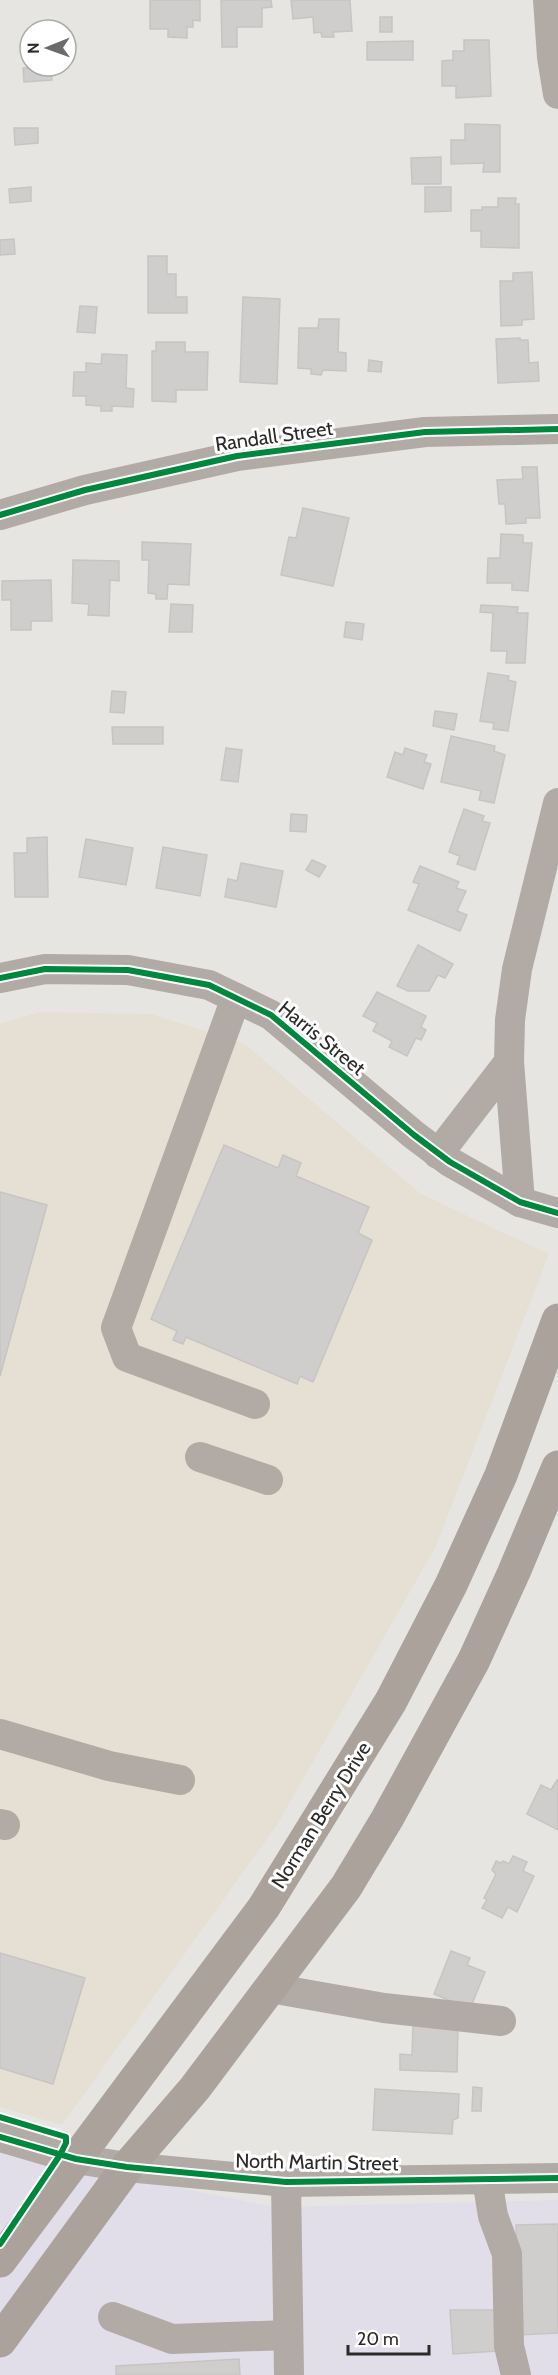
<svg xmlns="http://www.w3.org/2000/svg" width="558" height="2375" viewBox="0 0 558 2375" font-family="Cabin,sans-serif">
	<rect width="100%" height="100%" fill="#e6e5e2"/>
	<!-- commercial -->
	<polygon fill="#e1dee9" points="0,2151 275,2207 558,2200 558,2375 0,2375"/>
	<!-- education -->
	<polygon fill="#e5e0d3" points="40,1012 151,1014 245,1044 421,1194 549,1254 436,1546 277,1825 62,2125 0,2107 0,1024"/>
	<!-- building -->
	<g fill="#d0cecc" stroke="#c6c5c3" stroke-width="1.5">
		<polygon points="150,0 200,0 200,21 193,20 193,27 187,27 187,38 168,37 168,29 150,29"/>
		<polygon points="221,0 271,0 272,7 262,8 262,27 237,27 237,47 222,47"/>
		<polygon points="291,0 350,0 352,31 333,32 334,37 322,37 321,32 314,33 313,17 293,19"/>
		<rect x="380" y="17" width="12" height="15"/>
		<polygon points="464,40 489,40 491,96 456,98 456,86 442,86 442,61 453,60 453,51 464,51"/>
		<polygon points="413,41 413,60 367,60 367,42"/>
		<polygon points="51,66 52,80 24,82 23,68"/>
		<polygon points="465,124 500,125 500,172 483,172 484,163 451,164 451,140 465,140"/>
		<polygon points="14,128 38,128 38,143 15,145"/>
		<polygon points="441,157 441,184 412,184 411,158"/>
		<polygon points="31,187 31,201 10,203 9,189"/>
		<polygon points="425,187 451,187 451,211 425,212"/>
		<polygon points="498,198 516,198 515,204 519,204 519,248 481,247 481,231 471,231 471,210 482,210 482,207 498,207"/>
		<polygon points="14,239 15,254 0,255 0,240"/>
		<polygon points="148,256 167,256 167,274 176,274 176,297 187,297 187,313 148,313"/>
		<polygon points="532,272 534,319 522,320 522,325 501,326 500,281 513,281 513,273"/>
		<polygon points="243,297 280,299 277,384 240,382"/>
		<polygon points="80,306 97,307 95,333 77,332"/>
		<polygon points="319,319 339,319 338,352 346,353 346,371 323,370 321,375 311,374 311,369 298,368 299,328 318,328"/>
		<polygon points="520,338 520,340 528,340 529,363 538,362 539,381 498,383 496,339"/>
		<polygon points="156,342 185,342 185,352 208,352 207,390 176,390 176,402 152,401 152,351 156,351"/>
		<polygon points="102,354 127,355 126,388 134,389 133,407 112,406 112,411 101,411 101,406 86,405 86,396 73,396 74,372 86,372 86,363 101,364"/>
		<polygon points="369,360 382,362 381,372 368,371"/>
		<polygon points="522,467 537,467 540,518 526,518 526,523 506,524 505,504 499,504 497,480 523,479"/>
		<polygon points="303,508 349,518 333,586 281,575 289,537 296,538"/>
		<polygon points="501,534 523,535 523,543 532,543 528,591 512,590 512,583 487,583 488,558 500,558"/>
		<polygon points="142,542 191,544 189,585 168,584 167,599 156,599 156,594 148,593 149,560 142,560"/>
		<polygon points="73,560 119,561 119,581 110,580 109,616 88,615 89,604 72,603"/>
		<polygon points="51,580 52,621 31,621 31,630 11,630 11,600 2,600 2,581"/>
		<polygon points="171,604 193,605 192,632 169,632"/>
		<polygon points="481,605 518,607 517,613 528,613 525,663 506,663 507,651 491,651 493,613 480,612"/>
		<polygon points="346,622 364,624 362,640 344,637"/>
		<polygon points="488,673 509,676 508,680 516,682 508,731 493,729 494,723 480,721"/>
		<polygon points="112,691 126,692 124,713 110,712"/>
		<polygon points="435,711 457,714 454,730 433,726"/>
		<polygon points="112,727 163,727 163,744 113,744"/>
		<polygon points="451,736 495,746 494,751 505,755 494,803 479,800 481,791 441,782"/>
		<polygon points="226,748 242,750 238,782 221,780"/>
		<polygon points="405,748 427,755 424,762 431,764 423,789 387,777 395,752 403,755"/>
		<polygon points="464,809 484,816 482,821 490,823 475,870 457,864 460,856 449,852"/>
		<polygon points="291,814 307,815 306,832 290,831"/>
		<polygon points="47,837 48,897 15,897 14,853 27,853 27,838"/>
		<polygon points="86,839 133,848 126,885 79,877"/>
		<polygon points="163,847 207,855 200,896 156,888"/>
		<polygon points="312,860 326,866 319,877 306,870"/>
		<polygon points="241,863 283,871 276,907 225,897 228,879 237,881"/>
		<polygon points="420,866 459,882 456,888 466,891 457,911 467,915 460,931 408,910 419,884 413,882"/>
		<polygon points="418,945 453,964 445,978 438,975 429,991 408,991 397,986"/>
		<polygon points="377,992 426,1016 421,1027 426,1030 421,1040 416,1038 407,1056 389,1047 392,1041 373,1031 377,1023 363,1016"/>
		<polygon points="224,1145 278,1168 283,1155 301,1163 296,1176 369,1207 358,1233 372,1240 313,1382 300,1376 297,1384 186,1337 183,1344 173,1340 177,1331 151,1319"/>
		<polygon points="0,1192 47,1205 0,1376"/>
		<polygon points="557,1780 558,1780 558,1830 527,1814 541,1785 551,1790"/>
		<polygon points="513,1856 527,1862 523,1871 534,1876 517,1912 508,1907 502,1918 482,1908 487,1900 484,1898 496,1874 492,1870 496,1861 501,1863 503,1861 509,1864"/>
		<polygon points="451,1951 470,1958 467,1965 485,1972 470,2009 434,1994"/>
		<polygon points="0,1953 85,1978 53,2084 0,2068"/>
		<polygon points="413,2025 458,2026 457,2072 400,2070 400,2054 412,2055"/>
		<polygon points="473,2087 482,2088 481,2111 472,2111"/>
		<polygon points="375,2089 459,2094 458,2118 453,2120 452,2134 373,2130"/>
		<polygon points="558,2224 558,2333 519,2335 516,2225"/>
		<polygon points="450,2310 497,2310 498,2351 453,2354"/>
		<polygon points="239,2359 240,2375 116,2375 116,2366"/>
	</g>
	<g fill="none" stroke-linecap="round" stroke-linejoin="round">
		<!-- minor -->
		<g stroke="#b2aaa4" stroke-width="30">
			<polyline points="548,0 552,57 558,94"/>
			<polyline points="0,515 85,490 237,456 425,432 558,429"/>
			<polyline points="0,978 45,969 128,970 209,985 271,1015 414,1135 450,1162 520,1202 558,1213"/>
			<polyline points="236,998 116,1328 127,1357 255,1404"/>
			<polyline points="509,1062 520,1202"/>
			<polyline points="438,1154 509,1062 510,1020 517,969 558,803"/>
			<polyline points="200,1457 268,1480"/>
			<polyline points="0,1734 109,1766 180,1780"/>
			<polyline points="0,1824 5,1825"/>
			<polyline points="270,1988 384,2008 501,2021"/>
			<polyline points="0,2137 76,2159 127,2167 286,2182 558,2178"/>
			<polyline points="487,2179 493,2216 507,2254 509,2346 516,2375"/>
			<polyline points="286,2182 289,2375"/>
			<polyline points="113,2317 172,2339 288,2335"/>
		</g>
		<!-- major -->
		<g stroke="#aaa29b" stroke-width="33">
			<polyline points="0,2261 264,1907 391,1701 451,1585 501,1475 558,1320"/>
			<polyline points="0,2341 127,2167 195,2088 346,1887 387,1819 474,1660 514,1572 558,1467"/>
		</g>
		<!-- cycleway casing -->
		<g stroke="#fff" stroke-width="10">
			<g id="cycleway">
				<polyline points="0,515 85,490 237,456 425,432 558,429"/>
				<polyline points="0,978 45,969 128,970 209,985 271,1015 414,1135 450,1162 520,1202 558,1213"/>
				<polyline points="0,2117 66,2137 66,2143 60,2155 0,2244"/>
				<polyline points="0,2137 76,2159 127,2167 286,2182 558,2178"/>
			</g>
		</g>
		<!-- cycleway -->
		<use href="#cycleway" stroke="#00873e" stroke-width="6"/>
	</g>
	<g text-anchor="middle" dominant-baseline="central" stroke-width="6" stroke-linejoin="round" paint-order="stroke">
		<!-- street labels -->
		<g font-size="20" fill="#2b2a28" stroke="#fff">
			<text transform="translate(274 436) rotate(-8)">Randall Street</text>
			<text transform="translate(322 1038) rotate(39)">Harris Street</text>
			<text transform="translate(321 1815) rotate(-58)">Norman Berry Drive</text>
			<text transform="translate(317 2162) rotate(1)">North Martin Street</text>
		</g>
	</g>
	<!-- north arrow -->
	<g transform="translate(48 48) rotate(269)"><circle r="28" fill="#ffffff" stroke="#aaaaa9" stroke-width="1.5"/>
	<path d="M0-4.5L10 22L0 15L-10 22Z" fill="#6c6b69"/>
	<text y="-9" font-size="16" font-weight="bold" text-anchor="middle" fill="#2b2a28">N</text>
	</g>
	<!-- scale -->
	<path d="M348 2345v9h81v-9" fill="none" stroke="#2b2a28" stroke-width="3"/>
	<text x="357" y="2345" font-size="18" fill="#2b2a28" stroke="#ffffff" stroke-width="4.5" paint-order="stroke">20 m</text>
</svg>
